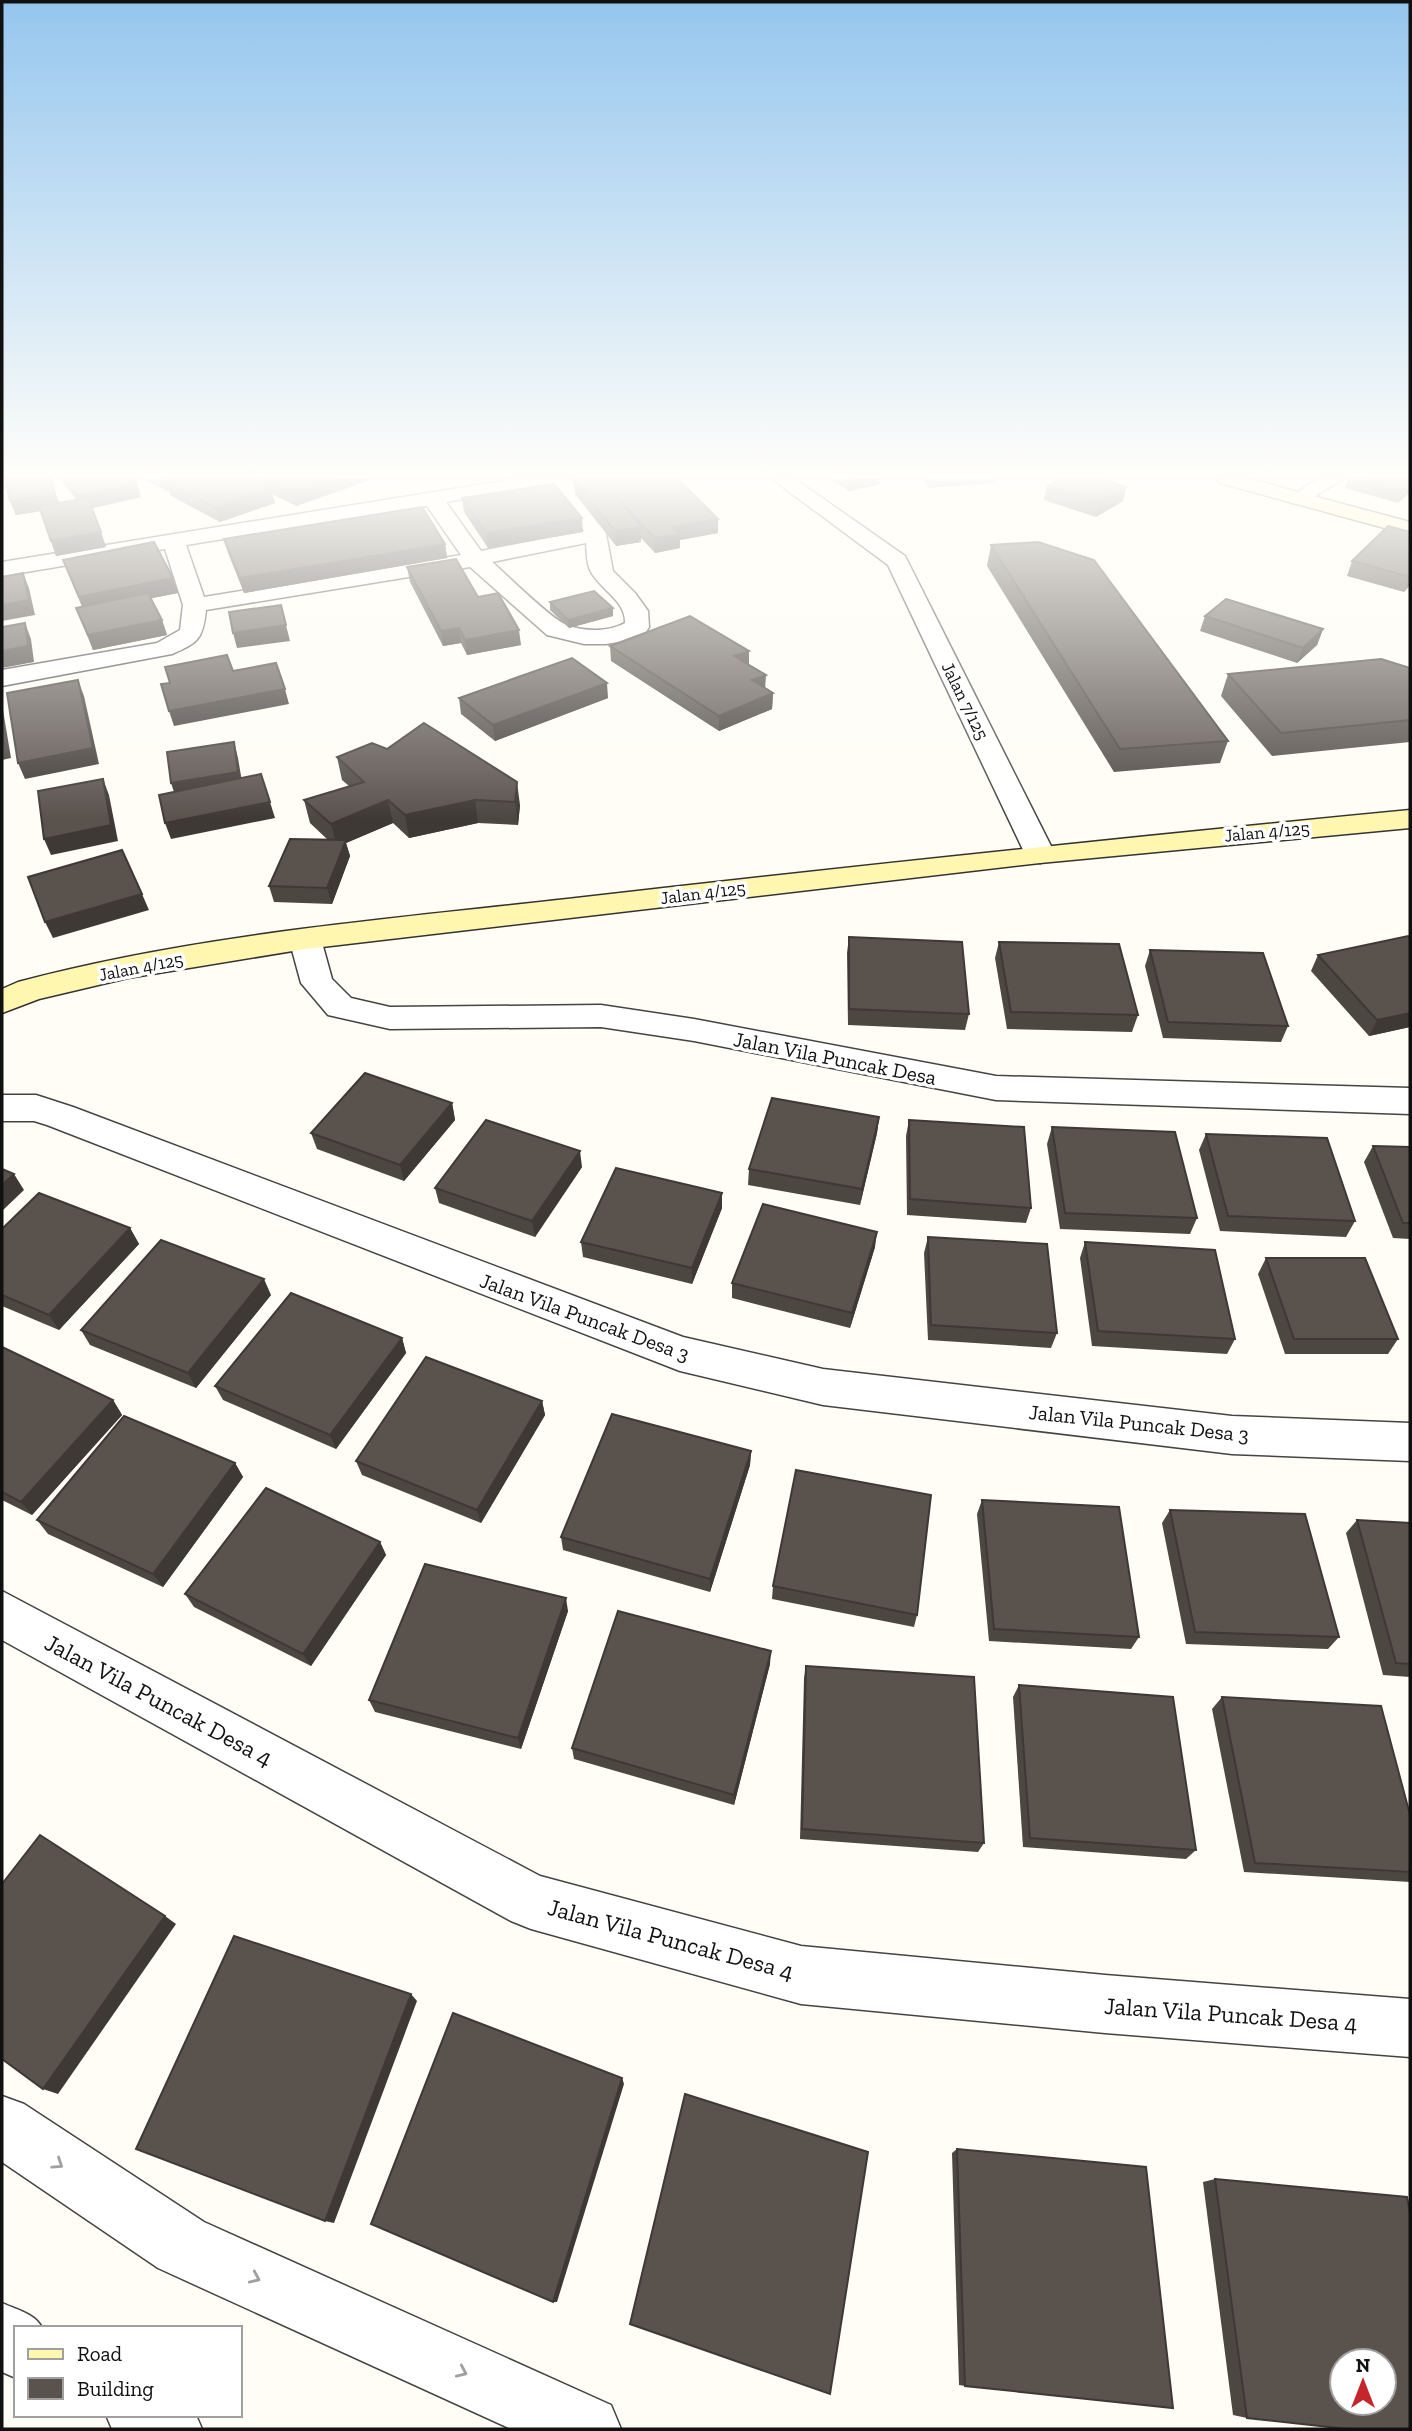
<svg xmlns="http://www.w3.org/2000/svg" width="1412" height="2431" viewBox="0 0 1412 2431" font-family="'Zilla Slab',serif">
	<rect width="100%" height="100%" fill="#fffdf5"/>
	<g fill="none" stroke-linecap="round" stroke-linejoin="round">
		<!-- street casing -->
		<g stroke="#444" stroke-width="3">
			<g id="street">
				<polygon points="2,479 26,479 23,483 2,488"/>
				<path d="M514,479H570L605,529L613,571L635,593L648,611L649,627L646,632L630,640L606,644H584L547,635L470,567L206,610C203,639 198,643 172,654L2,686V670L157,643L180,630L183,605L165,549L2,576V562ZM554,484L584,531L481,551L446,502ZM427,506L461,555L204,597L186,545ZM586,543C587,553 586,563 591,572C601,590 626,601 625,623C608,632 585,632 567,625C552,620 507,575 492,562Z"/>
				<polygon points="772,479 795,479 905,556 1055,854 1050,860 1040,863 1030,860 1025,854 888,565"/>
				<polygon points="1317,479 1342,479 1305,503 1291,503 1288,499"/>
				<polygon points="305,929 316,932 321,939 332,979 351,998 390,1007 601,1005 694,1019 996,1076 1410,1088 1410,1114 996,1100 694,1041 601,1027 390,1029 328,1015 301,983 289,939 294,932"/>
				<polygon points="2,1095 36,1095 73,1107 683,1337 823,1369 1232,1416 1410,1423 1410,1461 1232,1454 823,1405 680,1371 47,1125 34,1121 2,1121"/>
				<polygon points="2,1591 540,1876 801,1946 1105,1975 1410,1999 1410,2057 1105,2033 801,2004 531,1929 511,1921 2,1640"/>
				<polygon points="2,2096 24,2104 204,2222 611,2405 621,2429 511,2429 158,2268 2,2162"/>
				<path d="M2,2303C15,2309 36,2314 42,2328H16V2378L2,2372Z"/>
				<polygon points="106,2415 196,2415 202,2429 112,2429"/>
			</g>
		</g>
		<!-- secondary casing -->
		<g stroke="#333" stroke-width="3">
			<g id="secondary">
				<polygon points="1217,479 1250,479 1410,522 1410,535 1220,483"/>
				<path d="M1410,810V828L1040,863L305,949L128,978L39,999L2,1013V989L18,982C196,934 392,919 576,898C854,866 1131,837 1410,810Z"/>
			</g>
		</g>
		<!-- street -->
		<use href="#street" fill="#fff" fill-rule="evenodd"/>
		<!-- secondary -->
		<use href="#secondary" fill="#fff6b0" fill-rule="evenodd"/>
	</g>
	<!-- wall -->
	<g fill="#4d4742">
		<polygon points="5,479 51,479 59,503 77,500 63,483 62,479 133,479 141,497 92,508 106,547 56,556 41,511 16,515 10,501"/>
		<polygon points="143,479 373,479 296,506 272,494 275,503 220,522 171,496 169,490 167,491"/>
		<polygon points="830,479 881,479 880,484 849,491"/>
		<polygon points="923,479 996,479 995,483 929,488"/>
		<polygon points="1348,479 1410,479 1410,492 1398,503 1345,488"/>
		<polygon points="574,480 718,533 680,540 680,548 655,553 641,538 641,542 616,546 575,494"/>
		<polygon points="1047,486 1126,487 1123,501 1096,517 1044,500"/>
		<polygon points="462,498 583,532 488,548 464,512"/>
		<polygon points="1410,532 1410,585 1404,592 1347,576 1352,561"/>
		<polygon points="224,539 445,544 447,558 244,593 228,553"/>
		<polygon points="991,545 1228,741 1220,763 1114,772 987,566"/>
		<polygon points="63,560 178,593 151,598 162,620 167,635 93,650 76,608 82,607"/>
		<polygon points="407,567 478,597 521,645 467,655 461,643 443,646 410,582"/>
		<polygon points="550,602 613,608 613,616 569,628 550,610"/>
		<polygon points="1205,616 1323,629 1317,645 1297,663 1200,631"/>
		<polygon points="610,646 749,665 765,688 773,693 772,709 719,731 611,661"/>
		<polygon points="1410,668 1410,742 1272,756 1221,696 1228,674"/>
		<polygon points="459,698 608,698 495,741 461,714"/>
		<polygon points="424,723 520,805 518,825 478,823 409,838 393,823 346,843 350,856 332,904 274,902 269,886 328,840 310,823 304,800 349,786 342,780 337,757 387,749"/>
		<polygon points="849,937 969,1014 965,1030 848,1025 847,953"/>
		<polygon points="1410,938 1410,1027 1369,1036 1311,971 1318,955"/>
		<polygon points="999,942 1138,1015 1132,1032 1007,1029 995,958"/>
		<polygon points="1150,950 1288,1026 1281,1042 1163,1038 1145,966"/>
		<polygon points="452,1103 455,1120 404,1181 317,1149 311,1133"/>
		<polygon points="879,1117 877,1133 860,1205 748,1185 749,1169"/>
		<polygon points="909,1120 1031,1208 1026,1223 907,1215 906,1136"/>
		<polygon points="1052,1127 1197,1218 1190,1234 1060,1229 1047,1144"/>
		<polygon points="1206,1134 1355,1221 1346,1237 1220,1231 1199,1150"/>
		<polygon points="1373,1146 1410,1147 1410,1239 1393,1238 1364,1162"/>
		<polygon points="582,1167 535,1237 439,1203 435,1188"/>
		<polygon points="722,1208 692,1284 583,1257 581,1242"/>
		<polygon points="130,1228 139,1244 59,1330 2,1306 2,1229"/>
		<polygon points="928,1237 1057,1333 1051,1348 928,1340 924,1253"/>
		<polygon points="1085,1242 1235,1339 1227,1354 1092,1346 1080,1258"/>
		<polygon points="875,1247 850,1328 732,1298 732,1283"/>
		<polygon points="1266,1258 1398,1339 1388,1354 1285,1354 1258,1274"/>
		<polygon points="271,1295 196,1388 90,1345 81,1330"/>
		<polygon points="402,1338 406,1353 336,1449 223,1400 215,1386"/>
		<polygon points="2,1347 113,1400 122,1415 32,1515 2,1500"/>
		<polygon points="542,1401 545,1415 481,1523 362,1475 356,1461"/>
		<polygon points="751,1451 750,1465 710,1592 563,1550 561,1537"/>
		<polygon points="235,1463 243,1477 163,1587 48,1534 37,1520"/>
		<polygon points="982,1500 1139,1637 1131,1649 989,1641 977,1514"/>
		<polygon points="1170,1510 1339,1637 1328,1649 1186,1644 1162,1523"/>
		<polygon points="1357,1520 1410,1523 1410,1677 1383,1675 1346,1533"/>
		<polygon points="380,1542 386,1555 311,1666 194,1607 185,1594"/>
		<polygon points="773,1586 917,1615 914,1627 772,1599"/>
		<polygon points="568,1611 521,1749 375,1712 369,1700"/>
		<polygon points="770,1664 734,1805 574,1759 572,1748"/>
		<polygon points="806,1666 984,1843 978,1852 800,1839 804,1678"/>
		<polygon points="1019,1685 1196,1850 1186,1859 1023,1847 1013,1697"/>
		<polygon points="1222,1697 1410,1815 1410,1882 1244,1872 1212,1709"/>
		<polygon points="957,2149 965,2386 959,2385 952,2153"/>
		<polygon points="1215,2179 1247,2418 1233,2415 1203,2182"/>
	</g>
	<!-- shaded-wall -->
	<g fill="#3f3936">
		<polygon points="51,479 60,508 16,515 10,501"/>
		<polygon points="164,479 201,479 167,482 169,490 167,491"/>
		<polygon points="329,479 373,479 296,506 292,491"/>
		<polygon points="850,479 881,479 880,484 849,491"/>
		<polygon points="137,483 141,497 85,510 80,496"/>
		<polygon points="1410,483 1410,492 1398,503 1403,489"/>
		<polygon points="1126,487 1123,501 1096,517 1099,503"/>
		<polygon points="271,489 275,503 220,522 216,508"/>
		<polygon points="582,518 583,532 488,548 486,533"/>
		<polygon points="718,519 718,533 680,540 680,548 655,553 654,538 673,527"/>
		<polygon points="641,527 641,542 616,546 615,531"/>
		<polygon points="101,532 106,547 56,556 51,541"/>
		<polygon points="445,544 447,558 244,593 240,578"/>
		<polygon points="23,573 29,588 35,615 2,621 2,605"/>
		<polygon points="1410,577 1410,585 1404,592"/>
		<polygon points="173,578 178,593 84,612 79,597"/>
		<polygon points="281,605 290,641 237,648 233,633"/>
		<polygon points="613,608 613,616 569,628 568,620"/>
		<polygon points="162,620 167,635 93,650 88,635"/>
		<polygon points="25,623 31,639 34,662 2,668 2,651"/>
		<polygon points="459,628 461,643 443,646 441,631"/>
		<polygon points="1323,629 1317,645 1297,663 1303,648"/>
		<polygon points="519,630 521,645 467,655 465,640"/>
		<polygon points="749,651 749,666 734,656"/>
		<polygon points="766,675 765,690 752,680"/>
		<polygon points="78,680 84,696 99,764 25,779 18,763"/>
		<polygon points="607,683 608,698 495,741 493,725"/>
		<polygon points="285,689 289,704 174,726 169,711"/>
		<polygon points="773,693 772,709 719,731 719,716"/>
		<polygon points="2,704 11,758 2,760"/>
		<polygon points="234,742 238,758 243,788 176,798 171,783"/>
		<polygon points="103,779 109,795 118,841 51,855 44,839"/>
		<polygon points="517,782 520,805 518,825 515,802"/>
		<polygon points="388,800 393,823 346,843 350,856 332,904 327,888 337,847 331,824"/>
		<polygon points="475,800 478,823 409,838 405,815"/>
		<polygon points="270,802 275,818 171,839 165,823"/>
		<polygon points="142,894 149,910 53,938 45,922"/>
		<polygon points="1410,1013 1410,1027 1369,1036 1377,1020"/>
		<polygon points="452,1103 455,1120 404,1181 400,1165"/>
		<polygon points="879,1117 877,1133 860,1205 862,1189"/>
		<polygon points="580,1151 582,1167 535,1237 532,1221"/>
		<polygon points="14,1174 24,1190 2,1211 2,1185"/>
		<polygon points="722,1193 722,1208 692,1284 692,1268"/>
		<polygon points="130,1228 139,1244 59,1330 49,1315"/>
		<polygon points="877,1232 875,1247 850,1328 852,1313"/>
		<polygon points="264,1279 271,1295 196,1388 188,1373"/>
		<polygon points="402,1338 406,1353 336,1449 330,1435"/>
		<polygon points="113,1400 122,1415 32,1515 21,1502"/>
		<polygon points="542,1401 545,1415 481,1523 477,1510"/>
		<polygon points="751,1451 750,1465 710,1592 710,1579"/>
		<polygon points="235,1463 243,1477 163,1587 153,1574"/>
		<polygon points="380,1542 386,1555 311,1666 303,1654"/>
		<polygon points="566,1598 568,1611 521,1749 518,1738"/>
		<polygon points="771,1651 770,1664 734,1805 734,1795"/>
		<polygon points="165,1916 176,1924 58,2094 43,2089"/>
		<polygon points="411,1994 417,2001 334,2223 325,2221"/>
		<polygon points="622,2078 624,2084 557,2302 553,2302"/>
	</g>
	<!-- building -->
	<g fill="#5a524d" stroke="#3f3936" stroke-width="2" fill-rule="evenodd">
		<polygon points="5,479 51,479 55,494 10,501"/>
		<polygon points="66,479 133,479 137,483 80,496"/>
		<polygon points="177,479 251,479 271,489 216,508 167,482"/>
		<polygon points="268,479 329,479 292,491"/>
		<polygon points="580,479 678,479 718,519 673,527 680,534 654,538 621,501 641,527 615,531 574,480"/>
		<polygon points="1060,479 1102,479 1126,487 1099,503 1047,486"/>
		<polygon points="1367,479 1410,479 1410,483 1403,489"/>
		<polygon points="554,484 582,518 486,533 462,498"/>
		<polygon points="88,498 101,532 51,541 39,506"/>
		<polygon points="422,507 445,544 240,578 224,539"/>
		<polygon points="1388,526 1410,532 1410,577 1352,561"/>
		<polygon points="154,542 173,578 79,597 63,560"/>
		<polygon points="1038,542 1094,560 1228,741 1120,749 991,545"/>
		<polygon points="456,559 478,597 498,593 519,630 465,640 459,628 441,631 407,567"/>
		<polygon points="23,573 29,600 2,605 2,577"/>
		<polygon points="594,591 613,608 568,620 550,602"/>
		<polygon points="148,593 162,620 88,635 76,608"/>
		<polygon points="1226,599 1323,629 1303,648 1205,616"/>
		<polygon points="281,605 286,625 233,633 229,612"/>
		<polygon points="690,616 749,651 734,656 766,675 752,680 773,693 719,716 610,646"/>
		<polygon points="25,623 28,646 2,651 2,627"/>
		<polygon points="227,655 233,671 276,663 285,689 169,711 161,684 170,683 165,667"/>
		<polygon points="572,658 607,683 493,725 459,698"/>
		<polygon points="1381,659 1410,668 1410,720 1281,733 1228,674"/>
		<polygon points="78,680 93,748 18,763 7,693"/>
		<polygon points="424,723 517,782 515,802 475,800 405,815 388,800 331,824 304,800 364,782 337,757 372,743 387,749"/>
		<polygon points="2,728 4,743 2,743"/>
		<polygon points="234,742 238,772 171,783 167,752"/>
		<polygon points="261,774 270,802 165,823 159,795"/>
		<polygon points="103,779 111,825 44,839 38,791"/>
		<polygon points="290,839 346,840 327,888 269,886"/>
		<polygon points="122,850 142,894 45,922 28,877"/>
		<polygon points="1408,936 1410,938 1410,1013 1377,1020 1318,955"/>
		<polygon points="849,937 962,942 969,1014 849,1009"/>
		<polygon points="999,942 1119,944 1138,1015 1011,1012"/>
		<polygon points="1150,950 1263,953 1288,1026 1168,1022"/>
		<polygon points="365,1073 452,1103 400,1165 311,1133"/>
		<polygon points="772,1098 879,1117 862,1189 749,1169"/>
		<polygon points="486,1120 580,1151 532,1221 435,1188"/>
		<polygon points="909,1120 1024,1127 1031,1208 910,1199"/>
		<polygon points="1052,1127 1175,1132 1197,1218 1065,1213"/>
		<polygon points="1206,1134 1327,1138 1355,1221 1228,1216"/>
		<polygon points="1373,1146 1410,1147 1410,1223 1403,1223"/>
		<polygon points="616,1168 722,1193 692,1268 581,1242"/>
		<polygon points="2,1169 14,1174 2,1185"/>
		<polygon points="39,1193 130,1228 49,1315 2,1295 2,1229"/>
		<polygon points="763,1204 877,1232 852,1313 732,1283"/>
		<polygon points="928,1237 1047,1244 1057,1333 931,1325"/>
		<polygon points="161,1240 264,1279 188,1373 81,1330"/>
		<polygon points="1085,1242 1215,1250 1235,1339 1098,1331"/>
		<polygon points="1266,1258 1365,1258 1398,1339 1294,1339"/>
		<polygon points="291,1293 402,1338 330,1435 215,1386"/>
		<polygon points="2,1347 113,1400 21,1502 2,1492"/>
		<polygon points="426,1357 542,1401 477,1510 356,1461"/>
		<polygon points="612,1414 751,1451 710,1579 561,1537"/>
		<polygon points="124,1416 235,1463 153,1574 37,1520"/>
		<polygon points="796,1470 931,1495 917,1615 773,1586"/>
		<polygon points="266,1488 380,1542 303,1654 185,1594"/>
		<polygon points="982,1500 1119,1507 1139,1637 994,1629"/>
		<polygon points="1170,1510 1305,1514 1339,1637 1195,1632"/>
		<polygon points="1357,1520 1410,1523 1410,1664 1396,1663"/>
		<polygon points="425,1564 566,1598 518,1738 369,1700"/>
		<polygon points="618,1611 771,1651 734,1795 572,1748"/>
		<polygon points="806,1666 974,1677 984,1843 802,1829"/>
		<polygon points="1019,1685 1173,1697 1196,1850 1030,1838"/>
		<polygon points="1222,1697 1381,1706 1410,1815 1410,1872 1255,1863"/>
		<polygon points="40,1835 165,1916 43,2089 2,2059 2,1884"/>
		<polygon points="234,1936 411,1994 325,2221 136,2149"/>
		<polygon points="453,2013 622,2078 553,2302 371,2224"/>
		<polygon points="685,2094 868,2152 830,2394 630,2324"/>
		<polygon points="957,2149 1146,2167 1173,2408 965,2386"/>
		<path d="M1215,2179L1407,2197L1410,2212V2429H1347L1247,2418ZM1342,2361H1384V2403H1342Z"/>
	</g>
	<!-- one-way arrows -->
	<defs><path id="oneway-chevron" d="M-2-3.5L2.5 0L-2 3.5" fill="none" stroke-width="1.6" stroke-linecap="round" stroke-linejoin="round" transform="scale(1.75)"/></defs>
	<g stroke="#a0a0a0">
		<use href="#oneway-chevron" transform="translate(58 2164) rotate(34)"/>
		<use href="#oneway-chevron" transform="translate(255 2278) rotate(24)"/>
		<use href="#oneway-chevron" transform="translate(462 2372) rotate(24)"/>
	</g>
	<!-- sky -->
	<linearGradient id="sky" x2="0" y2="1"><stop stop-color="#95c6ee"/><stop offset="0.58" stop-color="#fffefa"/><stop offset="1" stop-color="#fffefa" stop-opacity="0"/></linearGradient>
	<rect width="1412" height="819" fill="url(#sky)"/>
	<g text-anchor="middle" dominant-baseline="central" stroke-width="7" stroke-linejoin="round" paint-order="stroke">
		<!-- far-street labels -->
		<g font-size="18" fill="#111" stroke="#fff">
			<text transform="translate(965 701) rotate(64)">Jalan 7/125</text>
			<text transform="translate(1267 832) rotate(-5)">Jalan 4/125</text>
			<text transform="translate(703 893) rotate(-7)">Jalan 4/125</text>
			<text transform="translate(141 967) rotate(-11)">Jalan 4/125</text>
		</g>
		<!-- street labels -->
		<g font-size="21" fill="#111" stroke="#fff">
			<text transform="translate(835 1058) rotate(11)">Jalan Vila Puncak Desa</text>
			<text transform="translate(585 1317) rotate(20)">Jalan Vila Puncak Desa 3</text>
			<text transform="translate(1139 1423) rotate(6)">Jalan Vila Puncak Desa 3</text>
		</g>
		<!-- near-street labels -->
		<g font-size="24" fill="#111" stroke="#fff">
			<text transform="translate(159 1700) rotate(28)">Jalan Vila Puncak Desa 4</text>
			<text transform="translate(671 1939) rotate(15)">Jalan Vila Puncak Desa 4</text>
			<text transform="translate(1231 2014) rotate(4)">Jalan Vila Puncak Desa 4</text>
		</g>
	</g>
	<!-- border -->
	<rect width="1412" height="2431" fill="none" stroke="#111111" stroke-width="7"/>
	<!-- legend -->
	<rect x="14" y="2326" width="228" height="91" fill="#ffffff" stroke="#a0a0a0" stroke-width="2"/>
	<rect x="28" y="2349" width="35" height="10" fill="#fff6b0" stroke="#a0a0a0" stroke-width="2"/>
	<text x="77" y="2361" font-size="21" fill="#111111">Road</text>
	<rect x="28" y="2378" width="35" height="21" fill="#5a524d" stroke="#a0a0a0" stroke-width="2"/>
	<text x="77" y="2396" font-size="21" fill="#111111">Building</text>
	<!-- north arrow -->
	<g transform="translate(1363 2382)"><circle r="33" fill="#ffffff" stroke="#a0a0a0" stroke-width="2"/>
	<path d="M0-5L12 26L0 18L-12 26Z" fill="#c4262e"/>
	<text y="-10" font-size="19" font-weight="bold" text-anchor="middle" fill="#111111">N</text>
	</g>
</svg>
